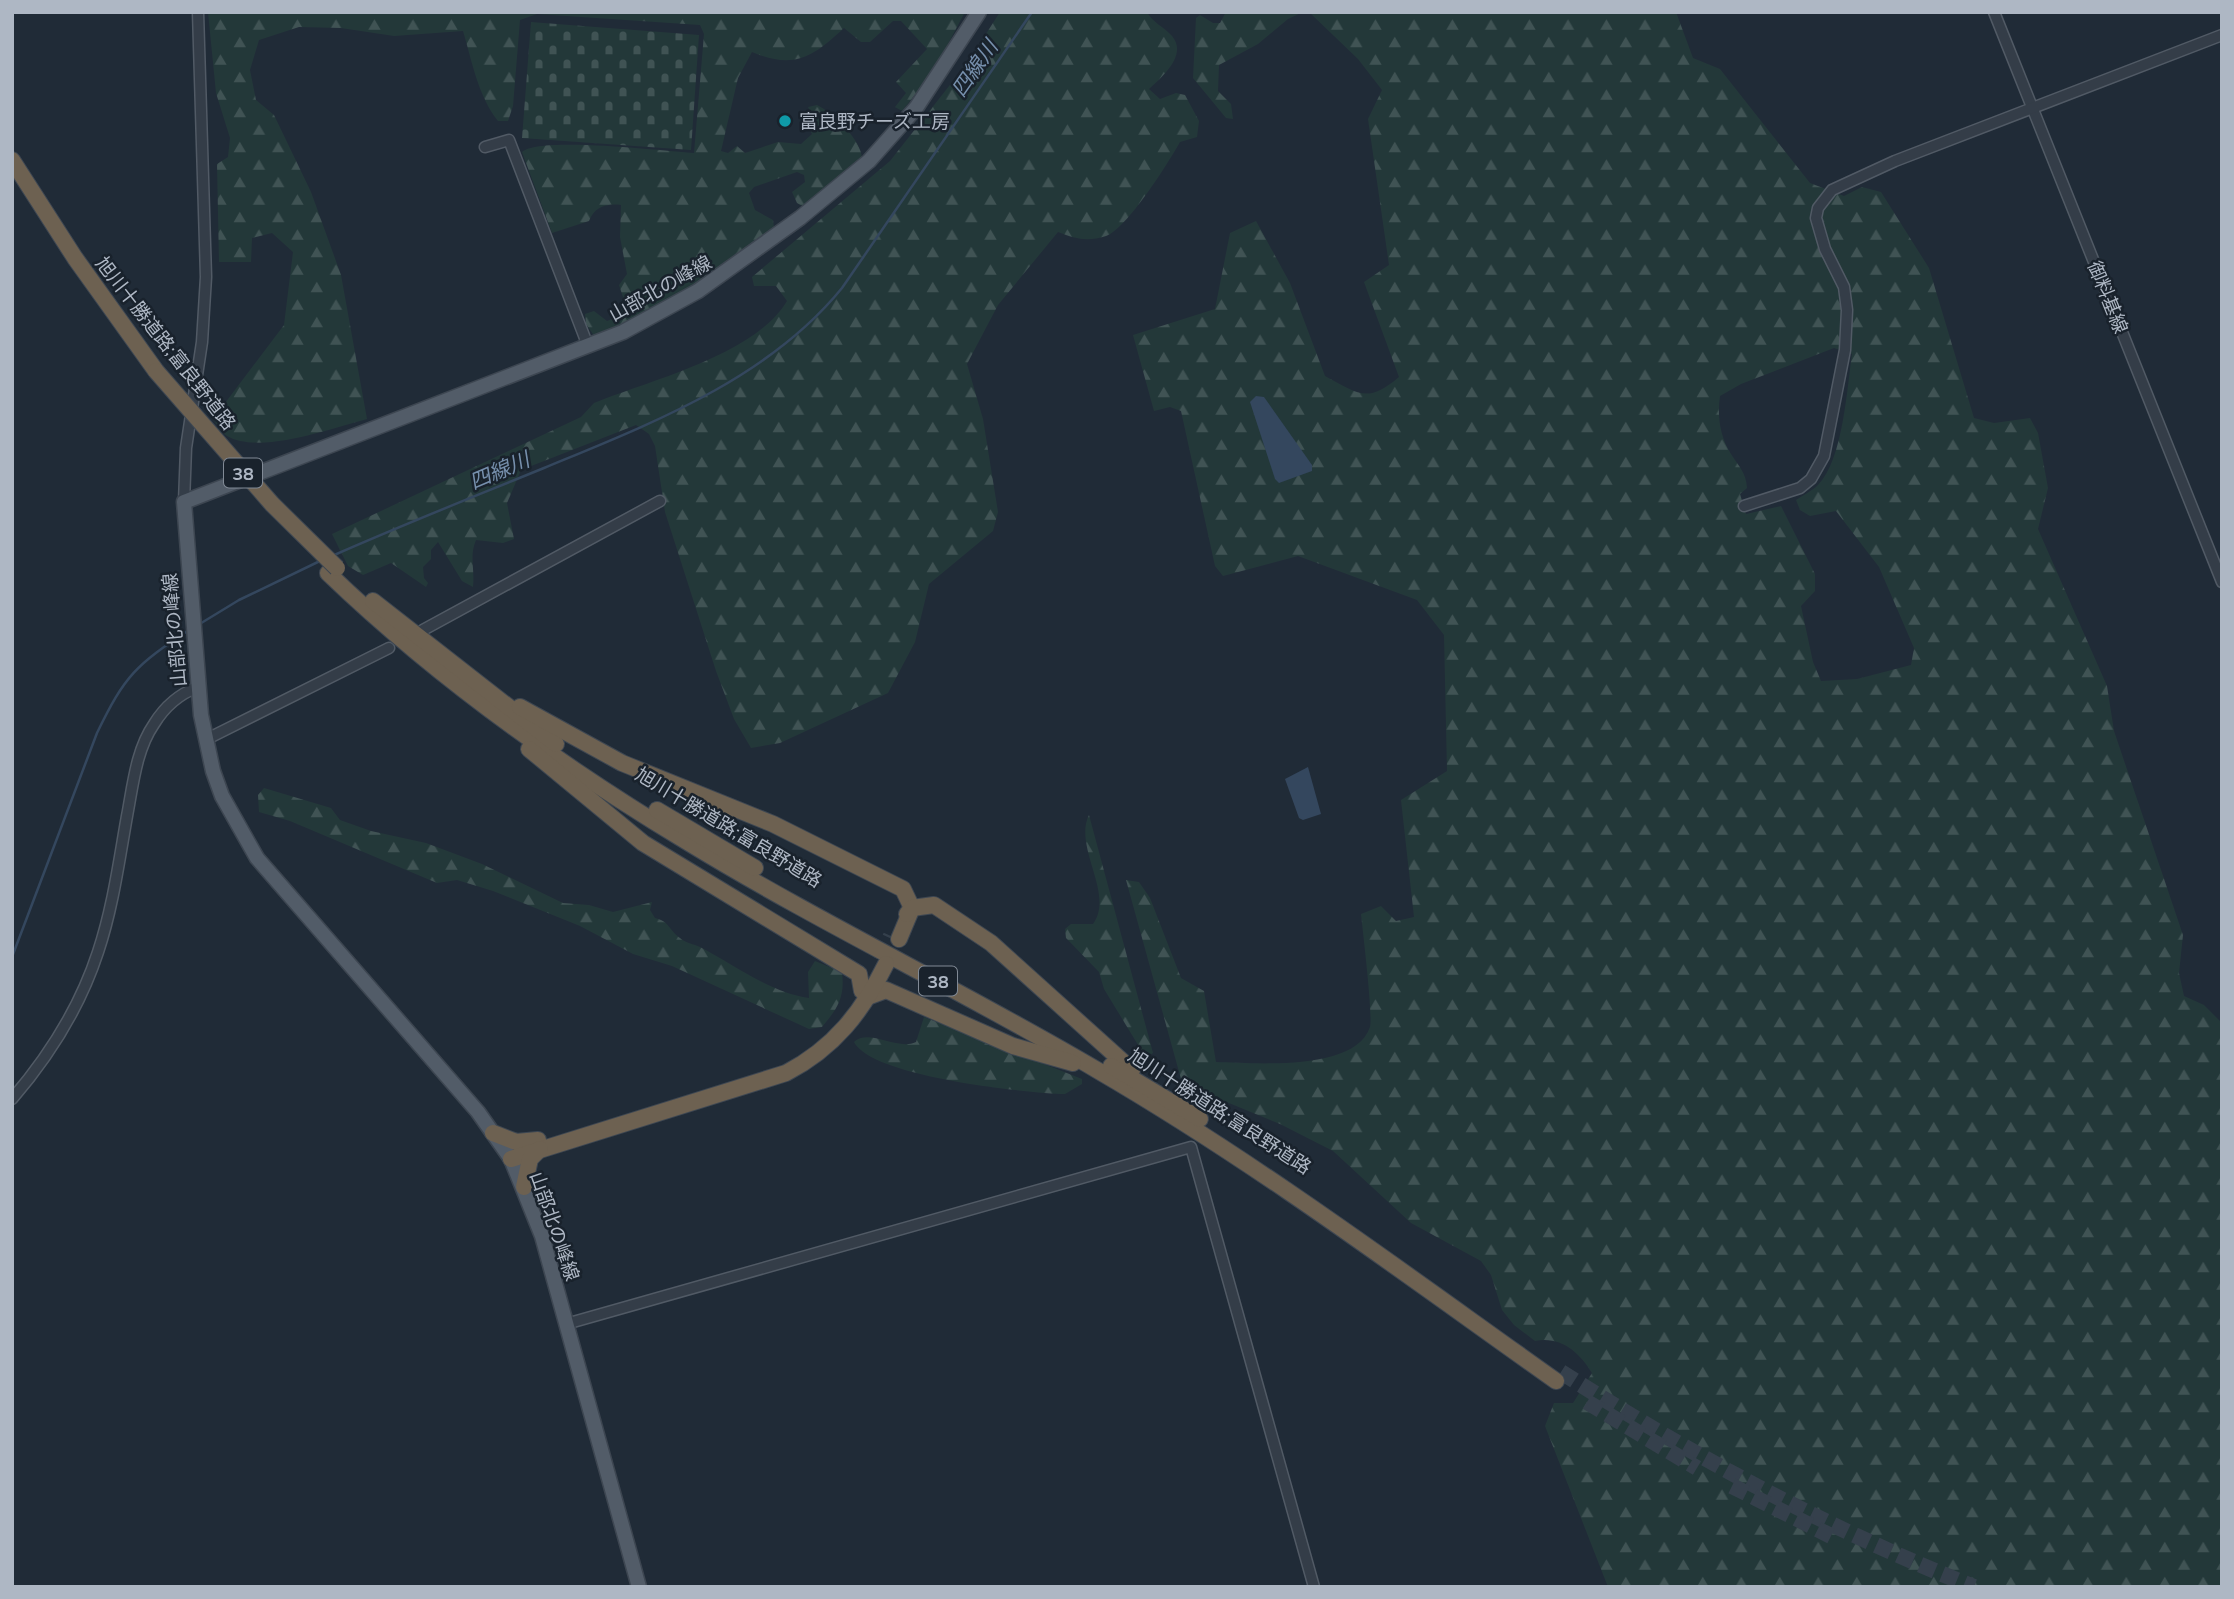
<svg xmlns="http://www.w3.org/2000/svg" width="2234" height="1599" viewBox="0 0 2234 1599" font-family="Mulish,'Noto Sans JP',sans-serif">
	<defs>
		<pattern id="forest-firs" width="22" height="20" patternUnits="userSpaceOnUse" patternTransform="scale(1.75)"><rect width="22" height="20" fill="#233839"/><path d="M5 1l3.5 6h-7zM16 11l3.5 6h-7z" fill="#405354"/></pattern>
		<pattern id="cemetery-stones" width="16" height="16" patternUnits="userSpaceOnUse" patternTransform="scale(1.75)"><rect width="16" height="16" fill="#233839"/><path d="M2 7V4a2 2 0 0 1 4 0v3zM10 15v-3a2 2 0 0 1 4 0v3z" fill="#405354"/></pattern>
	</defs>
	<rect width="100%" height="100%" fill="#202b37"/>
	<!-- forest -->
	<g fill="url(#forest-firs)" fill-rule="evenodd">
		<path d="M208,12H965L933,72L902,111L895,107L906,93L896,82L927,49L901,21H893L870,42H861L844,28C813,57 794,70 752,52L738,78L721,151L728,153L737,146L745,153L778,142L801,144L812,134L804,118L810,111L808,107L817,105C833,113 862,140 862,159L804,207L797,203L792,192L805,182L804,175L797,172L754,187L749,193L755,210L773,220L774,227L660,308L595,337L586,324L585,314L594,311L607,321L620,316L623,297L619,285L627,274L620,237L621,205C607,203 594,207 589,221L552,233L522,152C540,136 664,151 694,153L704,34L700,25L537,14L520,20L513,106L508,121H498C478,96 472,61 463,31L394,36L341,28L299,27L259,40L250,70L256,100L274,115L311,192L341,275L367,419C332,428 260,455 227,436C221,433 217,424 213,419L284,325L293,252L272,233L252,238L251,262H219L217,164L228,157L230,138L216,93Z"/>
		<path d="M1000,12H1147C1152,22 1164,27 1172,36C1188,55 1162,77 1149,89L1160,99L1176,93L1185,95L1199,121L1197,137L1180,142C1169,162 1126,230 1106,236C1087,242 1076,239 1058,232L998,305L967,364L983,419L998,512L993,531L929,584L915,642L888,693L780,743L751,748L734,719L716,671L665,512L655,446L649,434L636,425L521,470L507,503L514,539L503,543L476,540C469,556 475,569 473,587L462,581L438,542L431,550V559L423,567L424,578L428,583L426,587L391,563L363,575L348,566L332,534L581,417L594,403C650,380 755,355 787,301L776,286H754L752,277L890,161L968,62Z"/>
		<polygon points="1226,12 1303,12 1288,19 1258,44 1219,65 1218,91 1231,104 1233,119 1226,118 1193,78 1196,18 1200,15 1213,23 1220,23"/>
		<path d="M1309,12H1676L1693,58L1720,69L1810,183L1844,196L1862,187L1881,192L1929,268L1974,418L1994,423L2030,418L2038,433L2048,488L2038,529L2107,686L2114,731L2183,935L2179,973L2184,996L2204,1005L2222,1023V1587H1608L1545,1426L1554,1403H1573L1592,1373C1579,1352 1561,1336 1535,1341L1514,1325L1502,1310L1491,1275L1481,1261L1411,1223L1333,1151L1280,1124L1195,1089L1181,1079L1126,880L1139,882L1150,898L1181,978L1204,991L1216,1062C1255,1063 1355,1072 1370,1027C1373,1015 1363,933 1361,914L1381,906L1396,921L1414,917L1401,800L1447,771L1444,635L1417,600L1298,556L1223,576L1215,566L1181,411L1170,407L1154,411L1133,335L1215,309L1230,233L1256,221L1290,283L1325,376C1359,394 1367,404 1399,377L1364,282L1389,265L1368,119L1382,90L1358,59ZM1834,348L1852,354C1847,388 1843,460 1818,485C1812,491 1803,495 1796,500L1800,510L1810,516L1836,511L1879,567L1914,648L1911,665L1857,679L1821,681L1813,662L1801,606L1815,591V574L1781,506L1746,514L1740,494L1747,488C1746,472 1739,467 1731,454C1720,437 1717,416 1720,396L1741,384Z"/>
		<path d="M264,788L331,808L340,820L371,831L426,843L482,864L563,903L589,905L613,912L652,902L650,910L655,918C669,921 669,930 680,938C685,943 694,944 700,947C735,965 769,992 809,998L808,972L815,961L842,972C845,997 838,1008 822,1027L809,1029L672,966L633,954L580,926L493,891L457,880L437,883L290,821L259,812L258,795Z"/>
		<path d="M1089,815L1153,1053L1146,1058L1104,989L1099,972L1066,938L1065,929L1071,924H1093C1115,894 1073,847 1089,815Z"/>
		<path d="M924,1017L1082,1079V1084L1065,1094C1026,1093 872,1077 854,1042C869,1028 897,1051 916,1042Z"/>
	</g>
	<!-- cemetery -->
	<polygon fill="url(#cemetery-stones)" points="531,22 699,35 691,150 522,138"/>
	<!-- water -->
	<g fill="#34475e">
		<polygon points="1256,396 1264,397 1312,465 1312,471 1279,483 1275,479 1250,402"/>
		<polygon points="1308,767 1321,814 1303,820 1299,818 1285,779"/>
	</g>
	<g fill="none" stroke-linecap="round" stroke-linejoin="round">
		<!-- stream -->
		<g stroke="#34475e" stroke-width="2.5">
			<path d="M332,556C402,525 473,497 544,468C650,424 767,380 842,288L1032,12"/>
			<polyline points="198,625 239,600 322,560"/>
			<path d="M12,957L97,733C125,675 136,665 189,630"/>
		</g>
		<!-- highway-tunnel -->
		<g stroke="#35404c" stroke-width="16" stroke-dasharray="16 8" stroke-linecap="butt">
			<polyline points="880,960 891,936"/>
			<path d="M1561,1372C1692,1456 1829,1529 1974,1587"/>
			<polyline points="1587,1402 1697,1468"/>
			<polyline points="1732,1486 1831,1536"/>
		</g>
		<!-- minor casing -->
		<g stroke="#515a65" stroke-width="13">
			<g id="minor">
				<polyline points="1994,12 2222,582"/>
				<polyline points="485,147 509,140 588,346"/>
				<polyline points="184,502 186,448 202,342 206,277 198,12"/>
				<polyline points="1744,506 1800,488 1811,479 1824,456 1845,350 1847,310 1844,287 1825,249 1816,218 1818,208 1832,190 1895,161 2222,35"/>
				<polyline points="423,630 660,501"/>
				<polyline points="205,740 389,648"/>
				<path d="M12,1099C50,1055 80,1007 98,952C113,907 119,861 127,816C133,785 136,750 154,724C165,706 179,694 198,687"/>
				<polyline points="566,1324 1191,1147 1314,1587"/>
			</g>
		</g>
		<!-- major casing -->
		<g stroke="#3d4651" stroke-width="17">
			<polyline id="major" points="639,1587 542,1236 511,1159 478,1112 257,858 222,796 213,771 201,715 184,502 623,332 698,291 800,218 869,161 916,108 979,12"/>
		</g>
		<!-- highway casing -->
		<g stroke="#3e4752" stroke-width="18">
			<g id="highway">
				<polyline points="12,160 75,258 156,371"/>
				<path d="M328,573C436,677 561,766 689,843C822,924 963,991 1097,1070C1257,1163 1405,1274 1556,1381"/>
				<polyline points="373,601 556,744"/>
				<polyline points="520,707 622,763 773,824 903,889 912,908 899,939"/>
				<polyline points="529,749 643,843 859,974 862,991"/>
				<polyline points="657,810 755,868"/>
				<polyline points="907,914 912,908 934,905 991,943 1132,1070"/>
				<polyline points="870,996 886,990 1013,1046 1073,1063"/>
				<polyline points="1111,1066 1200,1119"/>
				<polyline points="493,1133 516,1142 538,1140"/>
				<path d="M511,1159L786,1073C834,1048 862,1012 886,964"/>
				<polyline points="524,1187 530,1159 540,1149"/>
			</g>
		</g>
		<!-- minor -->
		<use href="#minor" stroke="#343d48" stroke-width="10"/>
		<!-- major -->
		<use href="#major" stroke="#525c68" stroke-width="14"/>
		<!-- highway -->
		<use href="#highway" stroke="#6d6151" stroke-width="16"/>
		<!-- highway-bridge casing -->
		<g stroke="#3e4752" stroke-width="18" stroke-linecap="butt">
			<polyline id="highway-bridge" points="156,371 272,504 337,568"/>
		</g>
		<!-- highway-bridge -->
		<use href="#highway-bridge" stroke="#6d6151" stroke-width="16"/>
	</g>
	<!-- markers -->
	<circle fill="#0f9aa8" stroke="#19222c" stroke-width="2.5" cx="785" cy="121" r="7"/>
	<g text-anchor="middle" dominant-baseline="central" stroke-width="5" stroke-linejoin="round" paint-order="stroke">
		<!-- shield labels -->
		<g fill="#19222c" stroke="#818a96" stroke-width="2">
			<rect x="224" y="458.5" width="38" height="29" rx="5"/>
			<rect x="919" y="966.5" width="38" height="29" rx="5"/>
		</g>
		<g font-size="18" font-weight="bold" fill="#aeb7c4">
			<text x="243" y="473">38</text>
			<text x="938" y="981">38</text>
		</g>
		<!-- poi labels -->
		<g font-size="19" fill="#aeb7c4" stroke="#19222c" text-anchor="start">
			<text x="799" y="121">富良野チーズ工房</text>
		</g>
		<!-- street labels -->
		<g font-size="19" fill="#aeb7c4" stroke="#19222c">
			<text transform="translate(660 288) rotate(-29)">山部北の峰線</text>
			<text transform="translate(2108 297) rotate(68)">御料基線</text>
			<text transform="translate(166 343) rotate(52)">旭川十勝道路;富良野道路</text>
			<text transform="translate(174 630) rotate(-95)">山部北の峰線</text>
			<text transform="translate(729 827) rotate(31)">旭川十勝道路;富良野道路</text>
			<text transform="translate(1220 1111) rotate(33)">旭川十勝道路;富良野道路</text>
			<text transform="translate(555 1226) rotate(71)">山部北の峰線</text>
		</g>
		<!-- water labels -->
		<g font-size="21" font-style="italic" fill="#768fac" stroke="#19222c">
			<text transform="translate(974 68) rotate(-55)">四線川</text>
			<text transform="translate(499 470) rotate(-23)">四線川</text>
		</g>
	</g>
	<!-- border -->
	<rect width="2234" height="1599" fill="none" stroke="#aeb7c4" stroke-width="28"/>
</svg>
